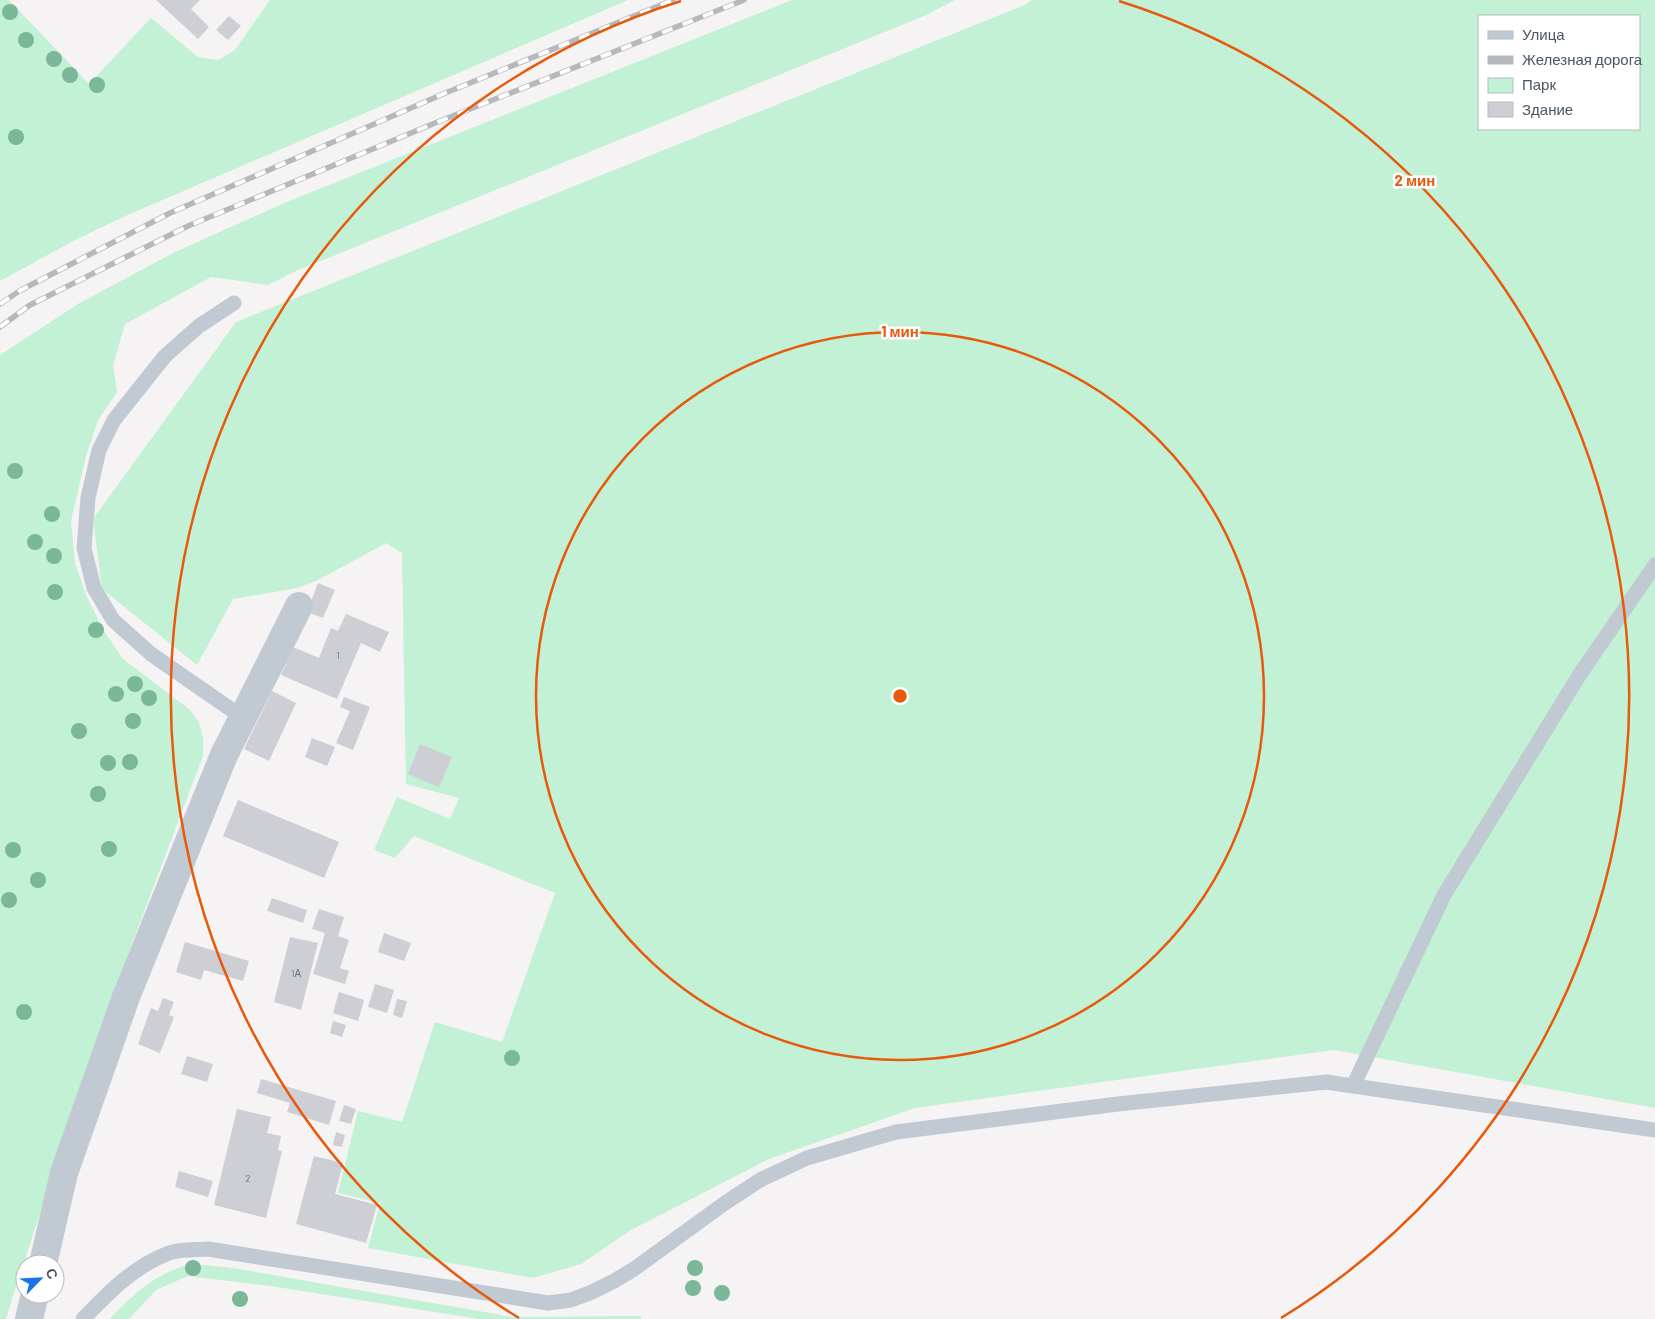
<svg xmlns="http://www.w3.org/2000/svg" width="1655" height="1319" viewBox="0 0 1655 1319" font-family="Barlow,sans-serif">
	<rect width="100%" height="100%" fill="#f5f3f3"/>
	<!-- green -->
	<g fill="#c3f1d5" fill-rule="evenodd">
		<polygon points="0,0 9,0 89,84 151,18 198,57 218,60 235,50 270,0 628,0 123,217 75,240 0,281"/>
		<polygon points="792,0 955,0 924,16 296,271 268,285 211,277 125,324 113,365 117,392 98,420 86,456 71,521 75,563 86,595 104,631 123,659 189,709 199,722 203,738 203,756 102,1023 12,1299 6,1319 0,1319 0,355 78,304 173,253 289,201"/>
		<path d="M1031,0H1655V1108L1334,1050L915,1108L769,1159L631,1230L581,1264L533,1278L368,1248L380,1203L338,1193L358,1111L402,1122L435,1022L502,1042L555,893L414,836L395,858L374,850L397,797L450,819L459,798L406,784L402,553L386,543L318,580L297,588L233,599L197,665L102,589L93,519L236,322L1025,5ZM1479,16H1639V129H1479Z"/>
		<path d="M186,1265H204L233,1268L513,1317L641,1316V1319H479L271,1286L188,1276L156,1290L129,1319H110C135,1293 151,1277 186,1265Z"/>
	</g>
	<!-- building -->
	<g fill="#cdcfd5">
		<polygon points="156,0 200,0 191,9 209,27 198,39"/>
		<polygon points="229,16 241,26 228,40 216,30"/>
		<polygon points="318,583 335,590 323,618 307,612"/>
		<polygon points="346,614 389,632 380,652 361,643 337,699 281,675 293,647 319,658 331,628 338,631"/>
		<polygon points="272,691 296,703 269,761 244,749"/>
		<polygon points="344,697 370,707 353,750 336,743 350,711 340,707"/>
		<polygon points="312,738 335,747 327,766 305,757"/>
		<polygon points="420,744 452,757 439,787 408,774"/>
		<polygon points="238,800 339,842 324,878 223,836"/>
		<polygon points="272,898 307,910 303,923 267,911"/>
		<polygon points="319,909 344,917 338,936 349,940 340,968 349,971 345,984 313,974 325,933 312,929"/>
		<polygon points="384,933 411,943 404,961 378,952"/>
		<polygon points="290,937 318,943 301,1010 274,1002"/>
		<polygon points="185,942 249,961 243,981 204,970 201,980 176,972"/>
		<polygon points="375,984 394,990 387,1013 368,1007"/>
		<polygon points="339,992 364,1000 358,1021 333,1013"/>
		<polygon points="163,998 174,1002 169,1015 174,1017 160,1053 138,1044 151,1008 158,1011"/>
		<polygon points="397,999 407,1001 402,1018 393,1015"/>
		<polygon points="333,1021 346,1025 342,1037 330,1033"/>
		<polygon points="187,1056 213,1064 207,1082 181,1074"/>
		<polygon points="261,1079 336,1101 329,1125 287,1112 290,1103 257,1093"/>
		<polygon points="344,1105 356,1109 351,1124 339,1121"/>
		<polygon points="237,1109 271,1117 267,1133 281,1136 278,1150 282,1151 266,1218 214,1205"/>
		<polygon points="336,1132 345,1135 342,1147 333,1145"/>
		<polygon points="314,1156 343,1163 335,1194 377,1205 366,1243 296,1224"/>
		<polygon points="179,1171 213,1181 208,1197 175,1187"/>
	</g>
	<g fill="none" stroke-linecap="round" stroke-linejoin="round">
		<!-- service -->
		<g stroke="#c1cad2" stroke-width="15">
			<polyline points="234,303 199,326 165,356 114,420 99,450 88,498 84,548 94,588 113,620 151,654 242,717"/>
			<polyline points="1353,1086 1444,895 1580,674 1655,565"/>
			<path d="M83,1319C108,1293 134,1266 169,1253C180,1249 196,1250 208,1249L548,1303L571,1300L592,1292L614,1281L634,1269L725,1203L760,1180L807,1158L896,1132L1118,1104L1326,1082L1655,1130"/>
		</g>
		<!-- minor -->
		<g stroke="#c1cad2" stroke-width="28">
			<polyline points="43,1264 64,1173 126,997 224,755 299,606"/>
			<polyline points="29,1319 35,1294"/>
		</g>
		<!-- rail casing -->
		<g stroke="#b5b8bd" stroke-width="5.5">
			<g id="rail">
				<polyline points="0,304 21,290 170,213 443,94 673,0"/>
				<polyline points="0,327 30,305 188,226 435,123 744,0"/>
			</g>
		</g>
		<!-- rail -->
		<use href="#rail" stroke="#fff" stroke-width="4" stroke-dasharray="11" stroke-linecap="butt"/>
	</g>
	<!-- trees -->
	<g fill="#7bb799">
		<circle cx="10" cy="12" r="8"/>
		<circle cx="26" cy="40" r="8"/>
		<circle cx="54" cy="59" r="8"/>
		<circle cx="70" cy="75" r="8"/>
		<circle cx="97" cy="85" r="8"/>
		<circle cx="16" cy="137" r="8"/>
		<circle cx="15" cy="471" r="8"/>
		<circle cx="52" cy="514" r="8"/>
		<circle cx="35" cy="542" r="8"/>
		<circle cx="54" cy="556" r="8"/>
		<circle cx="55" cy="592" r="8"/>
		<circle cx="96" cy="630" r="8"/>
		<circle cx="135" cy="684" r="8"/>
		<circle cx="116" cy="694" r="8"/>
		<circle cx="149" cy="698" r="8"/>
		<circle cx="133" cy="721" r="8"/>
		<circle cx="79" cy="731" r="8"/>
		<circle cx="130" cy="762" r="8"/>
		<circle cx="108" cy="763" r="8"/>
		<circle cx="98" cy="794" r="8"/>
		<circle cx="109" cy="849" r="8"/>
		<circle cx="13" cy="850" r="8"/>
		<circle cx="38" cy="880" r="8"/>
		<circle cx="9" cy="900" r="8"/>
		<circle cx="24" cy="1012" r="8"/>
		<circle cx="512" cy="1058" r="8"/>
		<circle cx="193" cy="1268" r="8"/>
		<circle cx="695" cy="1268" r="8"/>
		<circle cx="693" cy="1288" r="8"/>
		<circle cx="722" cy="1293" r="8"/>
		<circle cx="240" cy="1299" r="8"/>
	</g>
	<!-- distance rings -->
	<g fill="none" stroke="#e8590c" stroke-width="2.5">
		<circle cx="900" cy="696" r="364"/>
		<path d="M519 1318A729 729 0 0 1 681 1M1119 1A729 729 0 0 1 1281 1318"/>
	</g>
	<g text-anchor="middle" dominant-baseline="central" stroke-width="5" stroke-linejoin="round" paint-order="stroke">
		<!-- number labels -->
		<g font-size="10" fill="#6b747e">
			<text x="338" y="655">1</text>
			<text x="296" y="973">1А</text>
			<text x="248" y="1178">2</text>
		</g>
	</g>
	<circle cx="900" cy="696" r="8" fill="#e8590c" stroke="#fff" stroke-width="2.5"/>
	<g font-size="15" text-anchor="middle" font-weight="bold" fill="#e8590c" stroke="#fff" stroke-width="5" stroke-linejoin="round" paint-order="stroke">
		<text x="1415" y="186">2 мин</text>
		<text x="900" y="337">1 мин</text>
	</g>
	<!-- legend -->
	<rect x="1478" y="15" width="162" height="115" fill="#ffffff" stroke="#b7bbc0"/>
	<rect x="1488" y="31" width="25" height="8" fill="#c1cad2" stroke="#b7bbc0"/>
	<text x="1522" y="40" font-size="15" fill="#4a5661">Улица</text>
	<rect x="1488" y="56" width="25" height="8" fill="#b5b8bd" stroke="#b7bbc0"/>
	<text x="1522" y="65" font-size="15" fill="#4a5661">Железная дорога</text>
	<rect x="1488" y="78" width="25" height="15" fill="#c3f1d5" stroke="#b7bbc0"/>
	<text x="1522" y="90" font-size="15" fill="#4a5661">Парк</text>
	<rect x="1488" y="102" width="25" height="15" fill="#cdcfd5" stroke="#b7bbc0"/>
	<text x="1522" y="115" font-size="15" fill="#4a5661">Здание</text>
	<!-- north arrow -->
	<g transform="translate(40 1279) rotate(66)"><circle r="24" fill="#ffffff" stroke="#b7bbc0"/>
	<path d="M0-4L9 19L0 12L-9 19Z" fill="#1a73e8"/>
	<text y="-8" font-size="14" font-weight="bold" text-anchor="middle" fill="#4a5661">С</text>
	</g>
</svg>
